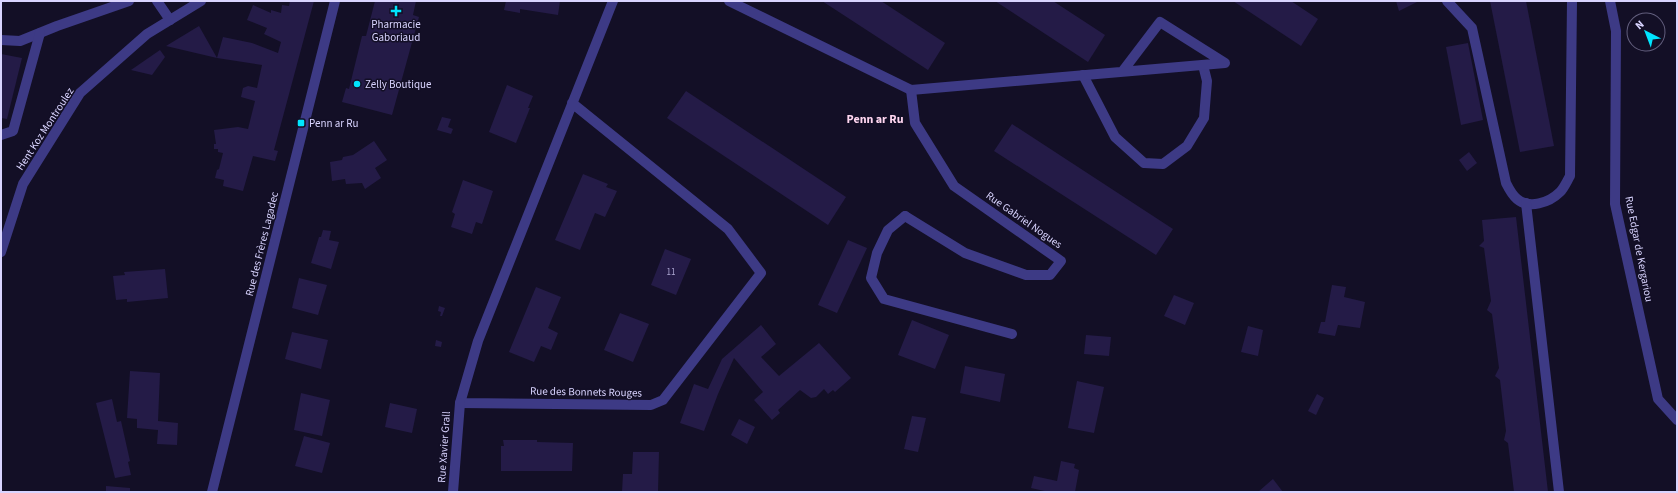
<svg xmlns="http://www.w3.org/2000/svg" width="1678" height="493" viewBox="0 0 1678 493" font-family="'Source Sans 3',sans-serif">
	<rect width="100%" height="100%" fill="#130f26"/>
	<!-- building -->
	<g fill="#241b47">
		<polygon points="290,1 314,1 274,150 278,151 275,161 253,156 243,191 223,186 224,180 215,178 217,170 219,169 223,153 218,152 218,149 214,149 214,144 216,144 214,130 238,127 248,129 255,101 241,97 243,88 248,86 257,88 262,65 217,58 166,46 199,26 217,58 223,37 252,43 278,53 281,42 264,34 267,28 247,20 253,5 271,13 271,10 281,13 282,5 289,6"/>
		<polygon points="375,1 416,1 413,15 419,17 392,115 342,102 346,88 349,89 362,36 366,36"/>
		<polygon points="506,1 560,1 558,15 520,9 520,13 504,10"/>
		<polygon points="822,1 881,1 945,43 928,70"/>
		<polygon points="995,1 1053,1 1105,35 1088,62"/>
		<polygon points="1233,1 1291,1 1318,19 1301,46"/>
		<polygon points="1396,1 1417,1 1417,2 1399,11"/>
		<polygon points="1490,1 1526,1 1554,146 1520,152"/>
		<polygon points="1468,43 1483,120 1461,125 1446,47"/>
		<polygon points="160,50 165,57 152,75 131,70"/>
		<polygon points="1,54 22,58 7,119 1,118"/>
		<polygon points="507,85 533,96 528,108 530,108 516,143 489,132"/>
		<polygon points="686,91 846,197 828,225 667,118"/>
		<polygon points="442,117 451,119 448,127 453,129 451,134 437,130"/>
		<polygon points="1012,124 1173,229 1156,255 994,151"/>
		<polygon points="374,141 387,160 375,168 381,178 365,189 362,183 346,184 345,179 332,181 330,162 342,160 343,157 353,155"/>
		<polygon points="1469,152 1477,163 1467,171 1459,160"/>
		<polygon points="583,174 608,184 606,187 617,191 605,217 595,213 580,250 555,240"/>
		<polygon points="463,180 493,191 482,224 476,222 472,234 451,227 455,214 452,212"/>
		<polygon points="1516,217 1548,492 1514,492 1508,443 1504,440 1506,431 1500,380 1495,376 1499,368 1492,314 1487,310 1491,301 1484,248 1479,246 1484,241 1482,220"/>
		<polygon points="323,230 331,231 329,240 339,242 331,269 311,263 319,237 321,237"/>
		<polygon points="848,240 867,248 837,313 818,305"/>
		<polygon points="665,249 691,259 676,295 651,285"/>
		<polygon points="165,269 168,298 127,302 127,299 116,300 113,276 125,275 124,272"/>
		<polygon points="299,278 327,285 318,315 292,308"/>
		<polygon points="1332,285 1346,287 1344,297 1365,302 1360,328 1338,325 1335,336 1318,333 1321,322 1325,322"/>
		<polygon points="536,287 561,297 548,328 558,333 551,350 541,346 534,362 509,352"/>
		<polygon points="1174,295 1194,303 1185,325 1164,316"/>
		<polygon points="439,306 445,308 442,316 440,316 441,312 438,311"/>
		<polygon points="620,313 649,324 633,362 604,350"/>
		<polygon points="912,320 949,335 935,369 898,355"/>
		<polygon points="761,325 776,344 761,357 779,376 819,343 851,378 835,392 833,390 828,394 824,389 816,397 811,398 800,390 778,410 780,413 772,420 754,400 763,392 734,358 718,394 704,431 680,423 694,384 708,389 722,359"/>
		<polygon points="1248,326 1263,330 1258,356 1241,352"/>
		<polygon points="292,332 328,340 321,369 285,359"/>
		<polygon points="1086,335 1111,337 1109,356 1084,354"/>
		<polygon points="436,340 442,342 441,347 435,346"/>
		<polygon points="965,366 1005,374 1000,402 960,393"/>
		<polygon points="130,371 160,373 158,421 178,423 177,445 157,444 158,430 137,428 137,419 127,418"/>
		<polygon points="1077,381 1104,387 1094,433 1068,428"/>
		<polygon points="301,393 330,400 322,436 294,430"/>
		<polygon points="1317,394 1324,398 1316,415 1308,411"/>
		<polygon points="112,399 117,422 121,421 130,461 128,462 131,475 115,478 96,403"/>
		<polygon points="390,403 417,409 412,433 385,427"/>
		<polygon points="912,416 926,418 918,452 904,449"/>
		<polygon points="739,419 755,427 747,444 731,435"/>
		<polygon points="304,436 330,443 322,473 295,466"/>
		<polygon points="503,440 537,440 537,442 573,443 572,471 501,471 501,446 504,446"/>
		<polygon points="633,452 659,452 658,492 622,492 623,474 632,474"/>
		<polygon points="1061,461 1075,464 1074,468 1079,470 1075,492 1049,492 1031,488 1034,476 1057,481"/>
		<polygon points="1273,479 1283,492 1258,492"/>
		<polygon points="106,486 130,488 130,492 106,492"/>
	</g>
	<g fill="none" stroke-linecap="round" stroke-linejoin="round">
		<!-- lane -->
		<g stroke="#3d3a85" stroke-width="10">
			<polyline points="157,1 170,20"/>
			<path d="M1447,1L1472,28L1506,183C1509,189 1512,195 1517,199C1529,209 1549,203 1560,192C1564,188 1567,181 1570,176L1572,1"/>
			<polyline points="1,40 20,41 57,26 129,1"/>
			<polyline points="1083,75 1115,137 1144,163 1163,164 1187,146 1204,118 1207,81 1203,65"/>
			<polyline points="1,135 13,131 40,33"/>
			<polyline points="1526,203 1559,492"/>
			<polyline points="905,216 888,230 877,253 871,278 884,299 1012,334"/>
		</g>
		<!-- street -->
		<g stroke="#3d3a85" stroke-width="10">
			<polyline points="729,1 911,90 1225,63 1160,22 1122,72"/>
			<polyline points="1610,1 1616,31 1615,204 1658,399 1677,420"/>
			<polyline points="572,103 728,229 761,273 663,400 651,405 460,403 478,341 613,1"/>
			<polyline points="905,216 965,253 1026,275 1050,275 1061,261 954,186 915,123 911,90"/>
			<polyline points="1,252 23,184 80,93 147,34 201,1"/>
			<polyline points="212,492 335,1"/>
			<polyline points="453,492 460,403"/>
		</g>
	</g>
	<!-- markers -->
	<g fill="#00e5ff" stroke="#130f26" stroke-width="1.5">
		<path d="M394 5h4v4h4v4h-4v4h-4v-4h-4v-4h4z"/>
		<circle cx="357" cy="84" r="4"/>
		<rect x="297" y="119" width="8" height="8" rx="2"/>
	</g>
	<g text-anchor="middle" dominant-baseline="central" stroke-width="3" stroke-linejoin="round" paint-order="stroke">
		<!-- number labels -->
		<g font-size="9" fill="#aca6d1">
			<text x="671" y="272">11</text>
		</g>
		<!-- poi labels -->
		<g font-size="11" fill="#d9d4ff" stroke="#130f26" text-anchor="start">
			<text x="396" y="24" text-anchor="middle">Pharmacie<tspan x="396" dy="13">Gaboriaud</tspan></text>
			<text x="365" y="84">Zelly Boutique</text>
			<text x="309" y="123">Penn ar Ru</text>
		</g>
		<!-- street labels -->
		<g font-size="11" fill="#d9d4ff" stroke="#130f26">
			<text transform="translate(45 129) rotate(-57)">Hent Koz Montroulez</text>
			<text transform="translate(1024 220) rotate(35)">Rue Gabriel Nogues</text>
			<text transform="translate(262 244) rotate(-76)">Rue des Frères Lagadec</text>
			<text transform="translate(1639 249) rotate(79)">Rue Edgar de Kergariou</text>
			<text transform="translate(586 392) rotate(1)">Rue des Bonnets Rouges</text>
			<text transform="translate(444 447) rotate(-86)">Rue Xavier Grall</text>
		</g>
		<!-- neighbourhood labels -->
		<g font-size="12" font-weight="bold" fill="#ffd6f0" stroke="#130f26">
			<text x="875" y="119">Penn ar Ru</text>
		</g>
	</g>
	<!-- border -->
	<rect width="1678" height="493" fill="none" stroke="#d9d4ff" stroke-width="4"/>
	<!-- north arrow -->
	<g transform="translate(1646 32) rotate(318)"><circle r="19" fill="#130f26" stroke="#625e7d"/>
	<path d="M0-3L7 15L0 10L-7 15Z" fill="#00e5ff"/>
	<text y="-6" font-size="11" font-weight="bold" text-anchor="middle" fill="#d9d4ff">N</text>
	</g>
</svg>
